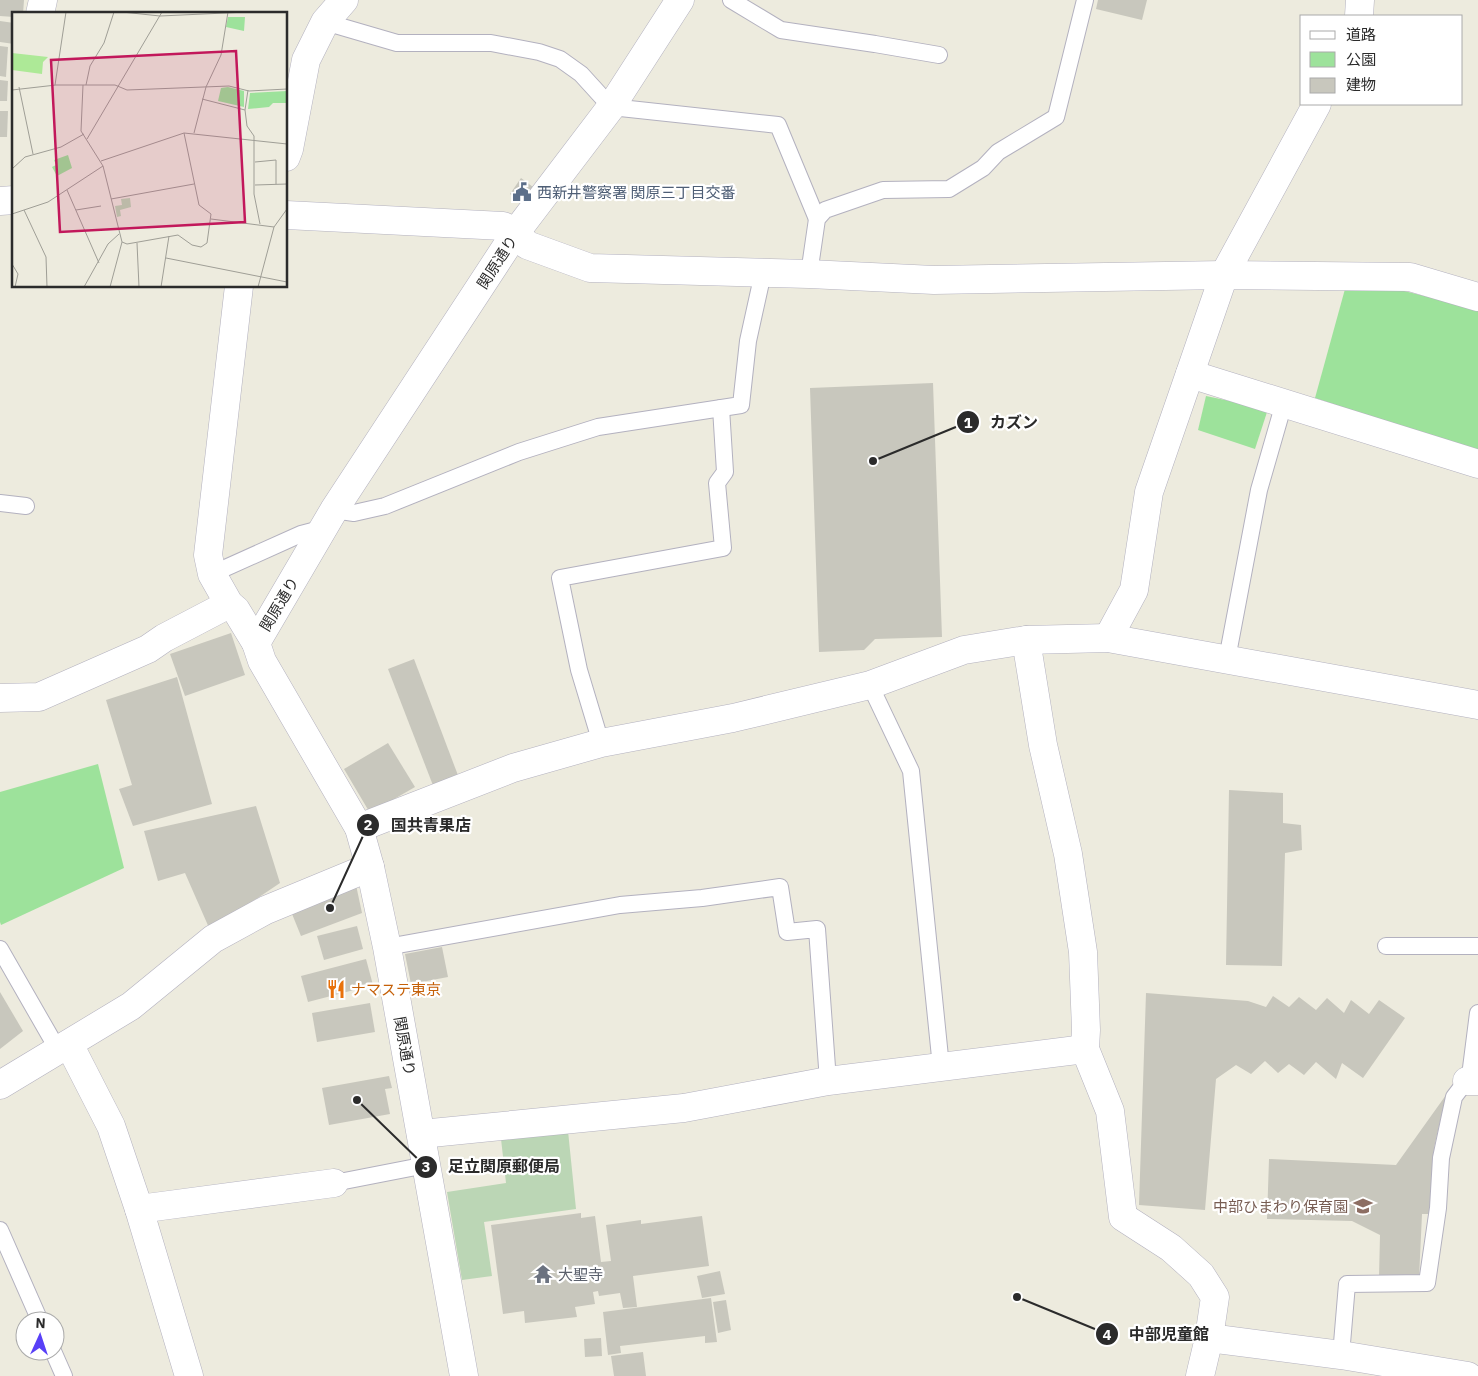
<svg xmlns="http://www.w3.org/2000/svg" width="1478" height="1376" viewBox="0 0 1478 1376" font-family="'IBM Plex Sans','Noto Sans JP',sans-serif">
	<rect width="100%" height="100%" fill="#edebde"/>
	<!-- green -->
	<g fill="#9de29b">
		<polygon points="1345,289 1404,291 1478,309 1478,452 1315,398"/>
		<polygon points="1206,396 1268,409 1255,449 1198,430"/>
		<polygon points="98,764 124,868 1,925 0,922 0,792"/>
	</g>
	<!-- cemetery -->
	<polygon fill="#bbd6b5" points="568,1131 576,1209 484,1222 492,1276 462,1280 447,1192 506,1183 501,1139"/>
	<!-- building -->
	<g fill="#c8c7bd">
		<polygon points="0,0 24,0 23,14 14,14 14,17 0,16"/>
		<polygon points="1098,0 1147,0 1142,20 1096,9"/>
		<polygon points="0,21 14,23 14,44 0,42"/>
		<polygon points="0,46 8,47 6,77 0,76"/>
		<polygon points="0,80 8,81 7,101 0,101"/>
		<polygon points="0,111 8,111 7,137 0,137"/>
		<polygon points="521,178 533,187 522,203 510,194"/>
		<polygon points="933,383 942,637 875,639 864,650 819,652 810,388"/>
		<polygon points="231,633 245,675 185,696 170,654"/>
		<polygon points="414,659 459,778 434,788 388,669"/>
		<polygon points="177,677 212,804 133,826 119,789 132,785 106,700"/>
		<polygon points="388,743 415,787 370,813 344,769"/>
		<polygon points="1229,790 1283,793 1283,823 1301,825 1302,850 1285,853 1282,966 1226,965"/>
		<polygon points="256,806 280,883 210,930 185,873 158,881 144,831"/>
		<polygon points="356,885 362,913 301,936 290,909"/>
		<polygon points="357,926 363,949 324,960 317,936"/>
		<polygon points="442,947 448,977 411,984 405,954"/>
		<polygon points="366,959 373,985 308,1002 301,976"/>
		<polygon points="0,992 23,1031 0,1049"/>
		<polygon points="1146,993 1248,1001 1266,1007 1273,996 1289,1007 1299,997 1316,1010 1327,998 1344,1013 1351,1000 1369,1014 1379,1000 1405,1018 1363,1078 1342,1063 1336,1079 1316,1062 1304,1075 1289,1064 1278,1073 1265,1061 1251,1074 1236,1065 1216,1079 1205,1210 1139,1205"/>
		<polygon points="370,1003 375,1032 317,1042 312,1013"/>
		<polygon points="389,1076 392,1088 385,1089 390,1114 329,1125 322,1088"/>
		<polygon points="1446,1095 1434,1148 1432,1214 1422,1214 1419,1279 1379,1278 1380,1235 1352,1221 1267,1219 1269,1159 1396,1165"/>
		<polygon points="581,1213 581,1218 595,1216 601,1262 611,1261 606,1225 641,1220 641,1224 702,1216 709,1266 633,1276 637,1307 623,1308 620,1293 599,1296 598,1291 593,1292 595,1304 575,1307 577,1317 525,1323 524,1311 503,1314 491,1225"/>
		<polygon points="720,1271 725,1294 702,1298 697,1276"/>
		<polygon points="711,1298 717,1342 705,1343 705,1336 620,1346 621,1353 608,1355 603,1312"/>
		<polygon points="726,1300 731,1330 718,1333 713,1302"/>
		<polygon points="601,1338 602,1356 585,1357 584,1339"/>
		<polygon points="643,1352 646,1376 614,1376 611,1356"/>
	</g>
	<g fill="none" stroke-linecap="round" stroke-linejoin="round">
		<!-- lane casing -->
		<g stroke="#b3b1bf" stroke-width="18">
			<g id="lane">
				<polyline points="731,0 781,30 875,44 939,55"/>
				<polyline points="325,22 397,43 491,43 539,52 560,59 581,74 611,107 778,125 817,219"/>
				<polyline points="809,274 817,219 825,210 883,190 949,189 983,168 998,152 1056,117 1085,0"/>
				<polyline points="0,503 26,506"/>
				<polyline points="334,510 354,513 385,506 519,452 598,427 741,405 748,341 763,273"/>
				<polyline points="212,574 301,534 324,528"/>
				<polyline points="1227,659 1259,490 1284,403"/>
				<polyline points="870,685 911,771 941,1067"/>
				<polyline points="601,743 579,670 560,578 723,548 717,483 725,472 721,408"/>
				<polyline points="1386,946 1478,946"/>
				<polyline points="387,947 620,905 702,898 780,887 787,932 817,929 828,1081"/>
				<polyline points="0,949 58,1050"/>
				<polyline points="334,1183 416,1167"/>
				<polyline points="0,1230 40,1321"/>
				<polyline points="53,1351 64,1376"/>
				<polyline points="1341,1355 1347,1284 1427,1283 1438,1208 1441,1158 1454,1097 1470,1076 1478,1013"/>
			</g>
		</g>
		<!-- street casing -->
		<g stroke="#b3b1bf" stroke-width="29">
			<g id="street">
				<polyline points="40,14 43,0"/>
				<polyline points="1359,16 1360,0"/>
				<polyline points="286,157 289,149 306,60 325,22 344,0"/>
				<polyline points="0,201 14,200"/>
				<polyline points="286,215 503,226 516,232 527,245 590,268 809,274 934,280 1224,275 1410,277 1478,297"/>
				<polyline points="239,286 208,555 212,574 229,604 236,610 256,643 262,661 359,828 370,867 387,947 464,1376"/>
				<polyline points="1190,374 1478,464"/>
				<polyline points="1108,638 1134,590 1149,492 1224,275 1317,104"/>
				<polyline points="1026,640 1043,745 1068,854 1083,952 1086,1030 1085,1049 1110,1111 1123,1217 1171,1248 1201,1275 1215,1297 1209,1338 1200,1376"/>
				<polyline points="256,643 334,510 516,232 611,107 680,0"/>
				<polyline points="0,698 39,697 148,649 164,638 229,604"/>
				<polyline points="359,828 513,768 601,743 733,718 870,685 964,650 1026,640 1108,638 1478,705"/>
				<polyline points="69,1044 111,1126 139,1209 189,1376"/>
				<polyline points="1467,1081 1478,1081"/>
				<polyline points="0,1085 131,1006 213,939 266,910 370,867"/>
				<polyline points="421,1134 684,1108 828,1081 1085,1049"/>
				<polyline points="139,1209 334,1183"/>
				<polyline points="1209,1338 1341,1355 1468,1376"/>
			</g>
		</g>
		<!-- lane -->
		<use href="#lane" stroke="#fff" stroke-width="16"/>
		<!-- street -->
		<use href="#street" stroke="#fff" stroke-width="28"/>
	</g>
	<!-- icons -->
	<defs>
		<g id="civic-bare" transform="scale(1.5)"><path d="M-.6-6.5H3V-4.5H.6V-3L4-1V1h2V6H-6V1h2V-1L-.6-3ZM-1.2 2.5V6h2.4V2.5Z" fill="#5c6f8a" stroke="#fff" stroke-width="2.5" paint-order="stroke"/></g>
		<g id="restaurant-bare" transform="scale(1.5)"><path d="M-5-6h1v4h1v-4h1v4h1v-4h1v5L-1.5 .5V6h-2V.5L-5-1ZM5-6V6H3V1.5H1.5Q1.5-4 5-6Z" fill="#e8710a" stroke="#fff" stroke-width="2.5" paint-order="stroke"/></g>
		<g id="school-bare" transform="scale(1.5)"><path d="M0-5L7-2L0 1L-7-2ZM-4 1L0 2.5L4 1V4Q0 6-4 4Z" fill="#8d6e63" stroke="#fff" stroke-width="2.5" paint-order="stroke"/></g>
		<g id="temple-bare" transform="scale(1.5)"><path d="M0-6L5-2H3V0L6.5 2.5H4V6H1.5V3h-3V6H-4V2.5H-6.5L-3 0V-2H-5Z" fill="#6b7280" stroke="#fff" stroke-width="2.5" paint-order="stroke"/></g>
	</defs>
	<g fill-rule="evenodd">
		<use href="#civic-bare" x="522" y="192"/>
		<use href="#restaurant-bare" x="336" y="989"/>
		<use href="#school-bare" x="1363" y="1206"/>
		<use href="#temple-bare" x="543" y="1274"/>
	</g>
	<g text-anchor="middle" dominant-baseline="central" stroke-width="4.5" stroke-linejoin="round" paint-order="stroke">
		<!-- service labels -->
		<g font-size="15" fill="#4e5e75" stroke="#fff" text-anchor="start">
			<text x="537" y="192">西新井警察署 関原三丁目交番</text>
		</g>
		<!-- street labels -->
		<g font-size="15" fill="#2b2b2b" stroke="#fff">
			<text transform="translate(497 262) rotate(-57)">関原通り</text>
			<text transform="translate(279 604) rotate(-59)">関原通り</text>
			<text transform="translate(405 1046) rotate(80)">関原通り</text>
		</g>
		<!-- food labels -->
		<g font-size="15" fill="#c56008" stroke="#fff" text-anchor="start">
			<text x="351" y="989">ナマステ東京</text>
		</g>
		<!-- education labels -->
		<g font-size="15" fill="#785e54" stroke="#fff" text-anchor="end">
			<text x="1348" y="1206">中部ひまわり保育園</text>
		</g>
		<!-- worship labels -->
		<g font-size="15" fill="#5b616d" stroke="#fff" text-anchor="start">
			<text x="558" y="1274">大聖寺</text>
		</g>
	</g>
	<!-- overview -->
	<g transform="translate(12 12)">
		<rect width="275" height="275" fill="#edebde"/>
		<path d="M216,5H233L232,19L214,15ZM216,75L232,79V95L206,89L209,76ZM275,79V91H261L257,95L236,97L238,81ZM56,143L60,156L45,164L40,155L44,153L42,148Z" fill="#9de29b"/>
		<path d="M118,186L119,195L108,198L109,204L105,205L103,194L110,193L109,187Z" fill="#bbd6b5"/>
		<path d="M0,41L36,45L31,50L30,62L0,58Z" fill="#ade997"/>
		<path fill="none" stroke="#9f9e96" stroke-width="1" d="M110,0L148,4L235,0M43,73L54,0M71,73L69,119L91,154L110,230L98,275M74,73L78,54L92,31L102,0M7,75L21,142M0,78L44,73H103L115,78L217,74L237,79L275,77M236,78L233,98L235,114L242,124V182L248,212M190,87L233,98M182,121L194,75L209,43L216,0M75,127L150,0M89,149L172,121L275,132M243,150L264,148V172M0,157L13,145L49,135L72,122M243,173L275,172M55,178L87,251M99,187L182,172M12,198L34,245L35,275M64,198L89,194M0,202L36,190L91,154M199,207L262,215M110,230L115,232L166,223L180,233L189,235L195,231L199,202L187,193L172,121M125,231L127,275M154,246L275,270M0,252L6,262L3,275M72,275L96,232L107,222M149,275L157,224M246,275L262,215L275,197"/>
		<path fill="#c2185b" fill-opacity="0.15" stroke="#c2185b" stroke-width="2.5" d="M224,39L233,210L48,220L39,48Z"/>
		<rect width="275" height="275" fill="none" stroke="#2b2b2b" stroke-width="2.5"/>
	</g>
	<!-- callouts -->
	<path fill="none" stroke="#2b2b2b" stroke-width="2" d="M873 461L968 422M330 908L368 825M357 1100L426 1167M1017 1297L1107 1334"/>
	<g fill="#2b2b2b" stroke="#fff" stroke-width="2">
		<circle cx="873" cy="461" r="5"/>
		<circle cx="330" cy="908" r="5"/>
		<circle cx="357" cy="1100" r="5"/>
		<circle cx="1017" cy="1297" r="5"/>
		<circle cx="968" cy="422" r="12"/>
		<circle cx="368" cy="825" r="12"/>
		<circle cx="426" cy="1167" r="12"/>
		<circle cx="1107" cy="1334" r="12"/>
	</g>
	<g font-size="15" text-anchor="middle" font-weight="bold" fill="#fff">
		<text x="968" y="428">1</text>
		<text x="368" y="830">2</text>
		<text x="426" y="1172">3</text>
		<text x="1107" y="1340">4</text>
	</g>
	<g font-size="16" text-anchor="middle" font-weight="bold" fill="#2b2b2b" stroke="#fff" stroke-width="4.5" stroke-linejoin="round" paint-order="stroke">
		<text x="1014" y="428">カズン</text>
		<text x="431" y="831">国共青果店</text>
		<text x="504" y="1172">足立関原郵便局</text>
		<text x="1169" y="1340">中部児童館</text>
	</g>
	<!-- legend -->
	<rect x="1300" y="15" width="162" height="90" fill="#ffffff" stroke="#aaaaaa"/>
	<rect x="1310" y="31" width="25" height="8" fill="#ffffff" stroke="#aaaaaa"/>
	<text x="1346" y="40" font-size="15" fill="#2b2b2b">道路</text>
	<rect x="1310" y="52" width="25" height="15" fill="#9de29b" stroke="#aaaaaa"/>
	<text x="1346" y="65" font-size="15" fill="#2b2b2b">公園</text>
	<rect x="1310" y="78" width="25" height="15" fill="#c8c7bd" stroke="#aaaaaa"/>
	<text x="1346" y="90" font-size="15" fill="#2b2b2b">建物</text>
	<!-- north arrow -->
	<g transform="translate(40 1336) rotate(3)"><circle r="24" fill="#ffffff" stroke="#aaaaaa"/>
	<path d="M0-4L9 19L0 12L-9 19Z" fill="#5840f7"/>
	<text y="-8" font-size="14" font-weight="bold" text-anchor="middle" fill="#2b2b2b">N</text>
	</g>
</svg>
